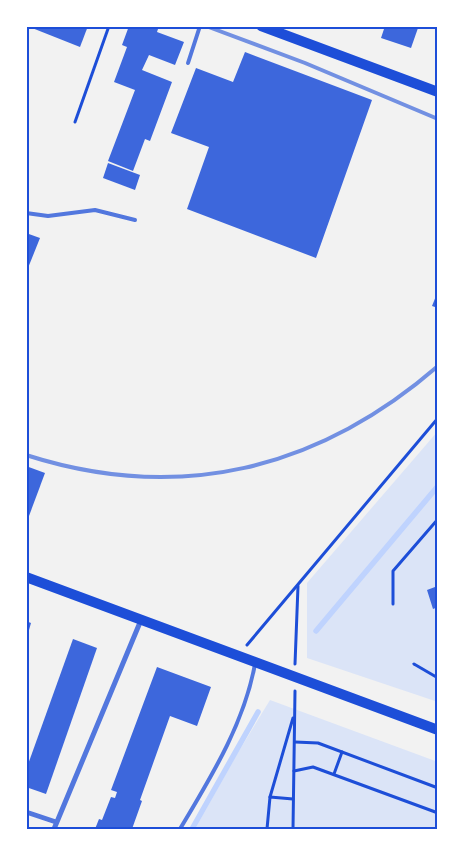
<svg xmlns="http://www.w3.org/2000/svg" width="464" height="855" viewBox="0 0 464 855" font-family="'Archivo Narrow',sans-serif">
	<rect width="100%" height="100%" fill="#f2f2f2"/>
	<!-- green -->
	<g fill="#dbe4f7">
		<polygon points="438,431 438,702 307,658 307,583"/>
		<polygon points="270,700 438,762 438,829 195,829 236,756"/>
	</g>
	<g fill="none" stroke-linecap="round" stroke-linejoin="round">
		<!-- stream -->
		<g stroke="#bfd3fe" stroke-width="5.5">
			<polyline points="316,631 438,486"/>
			<polyline points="192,829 258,712"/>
		</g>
	</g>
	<!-- building -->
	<g fill="#3d67dc">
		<polygon points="27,26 88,26 80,47"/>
		<polygon points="129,26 151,26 158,29 157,32 184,42 175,65 149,55 142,70 172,82 150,141 145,139 133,171 108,161 135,90 114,82 127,47 122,45"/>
		<polygon points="385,26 414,26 418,28 411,48 381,38"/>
		<polygon points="245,52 372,100 316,258 187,209 209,147 171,133 196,68 233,82"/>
		<polygon points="108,163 140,175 135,190 103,178"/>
		<polygon points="26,233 40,238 26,273"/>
		<polygon points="438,291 438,308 432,306"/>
		<polygon points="26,466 45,473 29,516 26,515"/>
		<polygon points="435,587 436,591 438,590 438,607 433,609 427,590"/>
		<polygon points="26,621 31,623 27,637 26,637"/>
		<polygon points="73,639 97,648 46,794 26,787 26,770"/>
		<polygon points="157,667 211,687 197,726 170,716 140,800 142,801 132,829 95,829 99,819 102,820 111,797 115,798 117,792 111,790"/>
	</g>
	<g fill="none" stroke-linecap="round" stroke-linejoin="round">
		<!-- path -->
		<g stroke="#1d4ed8" stroke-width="3">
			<polyline points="75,122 109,26"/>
			<polyline points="393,604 393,571 438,519"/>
			<polyline points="247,645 438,418"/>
			<polyline points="295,664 298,586"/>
			<polyline points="414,664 438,678"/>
			<polyline points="295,742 318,743 438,788"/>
			<polyline points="294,771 313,767 438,813"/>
			<polyline points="334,774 342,752"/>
			<polyline points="270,797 293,718"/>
			<polyline points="267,829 270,797 293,799"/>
			<polyline points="293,829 295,691"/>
		</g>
		<!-- service -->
		<g stroke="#5277de" stroke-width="4">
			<polyline points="188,63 200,26"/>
			<polyline points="26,213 48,216 95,210 135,220"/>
			<path d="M180,829C211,777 244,724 255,664"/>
		</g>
		<!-- minor -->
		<g stroke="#5277de" stroke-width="5">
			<polyline points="26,812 56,822"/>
			<polyline points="54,829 141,620"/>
		</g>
		<!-- secondary -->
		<g stroke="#1d4ed8" stroke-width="10">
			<polyline points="261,26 438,92"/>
			<polyline points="26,577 438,730"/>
		</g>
		<!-- rail -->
		<g stroke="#7290e2" stroke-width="4">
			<polyline points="206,26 305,63 438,119"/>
			<path d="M26,455C179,504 318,470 438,366"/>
		</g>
	</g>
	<!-- border -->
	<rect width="464" height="855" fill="none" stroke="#ffffff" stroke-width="55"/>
	<rect x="28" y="28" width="408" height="800" fill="none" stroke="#1d4ed8" stroke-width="2"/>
</svg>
